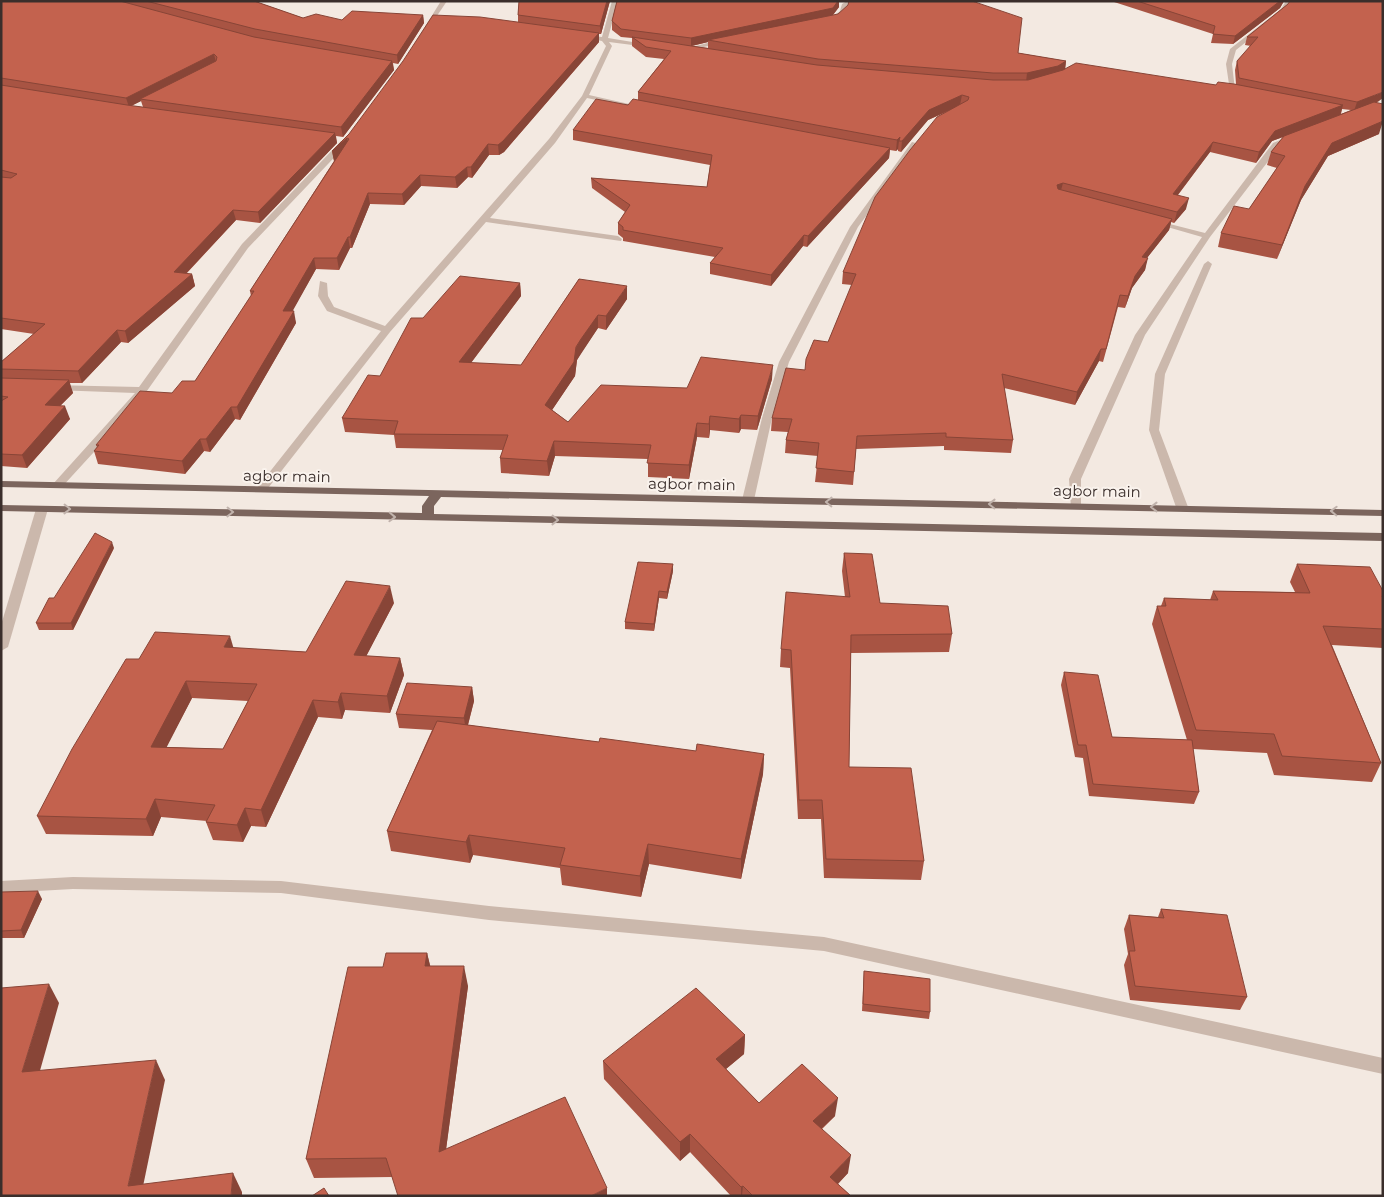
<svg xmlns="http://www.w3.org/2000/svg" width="1384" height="1197" viewBox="0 0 1384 1197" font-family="Montserrat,sans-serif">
	<rect width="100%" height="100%" fill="#f3e9e1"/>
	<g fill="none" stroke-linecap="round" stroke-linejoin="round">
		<!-- minor -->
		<g fill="#cbb8ac" fill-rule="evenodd">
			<polygon points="441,1 447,1 420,41 416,41"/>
			<polygon points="612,1 618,1 608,38 651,45 648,47 609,42 612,46 589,95 647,108 644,110 587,98 555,143 490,218 618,236 622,239 621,241 486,222 390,332 265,492 257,492 255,490 257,488 381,331 327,311 318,296 320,281 327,283 328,296 334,307 385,326 549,139 582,96 606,46 602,41 580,37 583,35 602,37"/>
			<polygon points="847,1 855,1 847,6 845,13 835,20 831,20 831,18 840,11 842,4"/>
			<polygon points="1286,1 1292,1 1285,11 1236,50 1232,64 1235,90 1230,91 1226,64 1230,49 1281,9"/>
			<polygon points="723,39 725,42 687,51 684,49"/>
			<polygon points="1290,136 1297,138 1279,147 1210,237 1145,335 1081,479 1081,506 1075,509 1071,508 1069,479 1135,335 1202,237 1150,222 1154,220 1205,233 1273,143"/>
			<polygon points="341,141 348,143 248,248 137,405 61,488 53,488 51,486 53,484 135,393 54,390 49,387 50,385 139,387 242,244"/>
			<polygon points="912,142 919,144 858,227 789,362 772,418 754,500 752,502 744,502 742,500 762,418 779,362 850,227"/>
			<polygon points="1208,261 1212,264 1165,374 1159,430 1188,507 1182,510 1176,507 1149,430 1155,374 1204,264"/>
			<polygon points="42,506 48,509 8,647 1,651 1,625 36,509"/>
			<polygon points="73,877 281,881 489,906 824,937 1383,1058 1383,1074 824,951 489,920 281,893 73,889 1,893 1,881"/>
		</g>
		<!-- major -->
		<polygon fill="#7b655d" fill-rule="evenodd" points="1,481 1383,510 1383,516 441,497 434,506 434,514 1383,533 1383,541 1,511 1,505 422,513 422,506 429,496 1,487"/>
	</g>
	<!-- wall -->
	<g fill="#a85443" fill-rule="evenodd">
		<path d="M1,1H254L303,18L342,20L423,15L424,23L398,64L393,63L394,70L343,137L336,136L337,143L260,223L236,220L186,274H192L195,286L128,343L121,342L82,383H69L73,393L60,406L70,419L27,468L1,466V362L34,334L1,329ZM141,101L143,107L131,106Z"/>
		<polygon points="519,1 610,1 601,34 599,34 599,42 504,152 499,155 489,155 472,178 468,177 457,188 421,186 404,205 370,204 352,248 350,248 339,270 316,269 292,311 296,323 240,420 235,419 210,452 204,451 185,474 98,464 94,451 97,447 96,445 172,393 195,381 251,296 250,291 334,161 332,151 349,134 518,22 518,15"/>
		<path d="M617,1H839V7L833,15L1018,53L1066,61L1065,69L1216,85L1236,84L1235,70L1237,61L1251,46L1245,45L1247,37L1288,4L1379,101L1377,102L1379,134L1328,156L1301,200L1277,259L1218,247L1221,233L1249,209L1277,168L1267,165L1271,152L1283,137L1272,141L1256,163L1210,152L1178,195L1186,209L1174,223L1171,222L1169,230L1147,258L1145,270L1132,288L1125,308L1118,307L1103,362L1099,361L1075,405L1004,388L1013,440L1011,453L944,450V446L856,449L853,485L815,482L818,456L785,453L786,440L788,432L771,431L772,418L805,370L828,342L852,285L842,284L843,272L949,111L928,120L901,152L898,151V149L896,151L890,150L889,158L807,247L803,246L771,286L710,274V263L715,257L623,241V238L618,234V223L625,212L592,188L591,178L707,187L710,165L573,140V130L638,100V92L664,59L646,57L632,46V38L621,37L612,30V21ZM708,42V48L692,46ZM1342,109L1351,110L1341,114Z"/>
		<polygon points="1111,1 1284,1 1280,8 1233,44 1211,43 1213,34"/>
		<polygon points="579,279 627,299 606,330 598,328 581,353 577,360 575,376 552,410 568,422 687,388 772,379 757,430 741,429 739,433 710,430 709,438 697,437 689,479 648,477 648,459 555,456 549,476 501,473 500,458 503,450 396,448 394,435 345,432 342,418 380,376 423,318 520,283 521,296 471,363 521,365"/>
		<polygon points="114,548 73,630 39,630 36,623"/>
		<polygon points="844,553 880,603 952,634 949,652 851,653 849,767 924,861 921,880 824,878 821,819 798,819 790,668 780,667 781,649 845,597 842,571"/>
		<polygon points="1297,564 1383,591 1383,648 1332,645 1381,763 1372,782 1274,775 1267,753 1193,749 1199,792 1194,804 1089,796 1083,758 1075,757 1061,685 1064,672 1112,737 1187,740 1152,624 1157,606 1161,606 1164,598 1210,600 1213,591 1295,592 1290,582"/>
		<polygon points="673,571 667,599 659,598 654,631 625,629 625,622"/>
		<path d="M394,603L366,656L400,658L404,675L390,713L345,710L342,719L318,717L266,827L251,826L243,842L213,840L206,822L207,821L161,817L153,836L46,834L37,816L139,659L234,648L306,652ZM192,698L248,701L223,749L166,747Z"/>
		<polygon points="472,687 474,701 468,725 599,742 696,751 764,754 763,774 741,879 649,864 641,897 562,885 560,868 473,855 470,863 391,851 387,831 432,730 399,728 396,714"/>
		<polygon points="1,892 42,899 24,938 1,938"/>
		<polygon points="1161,909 1247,997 1240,1010 1130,1000 1124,965 1128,954 1124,929 1129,915 1158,917"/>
		<polygon points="427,953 430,966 468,986 446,1149 392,1177 314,1178 306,1159 383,967"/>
		<polygon points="864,971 930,1012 929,1019 862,1011"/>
		<polygon points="745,1035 744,1054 726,1069 759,1103 835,1116 822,1129 848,1173 838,1184 851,1196 731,1196 690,1152 680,1161 604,1079 603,1061"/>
	</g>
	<!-- shaded-wall -->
	<g fill="#884537">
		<polygon points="607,1 610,1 601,34 600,26"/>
		<polygon points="838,1 839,1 839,7 832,16 708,40 708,42 691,46 691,38"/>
		<polygon points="1280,1 1284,1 1280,8 1233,44 1235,36"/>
		<polygon points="423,15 424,23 398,64 397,55"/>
		<polygon points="599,33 599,42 504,152 499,155 498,145"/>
		<polygon points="214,54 216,63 140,99 141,101 129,107 126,98"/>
		<polygon points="392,61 394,70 343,137 341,127"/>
		<polygon points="1066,61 1065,70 1026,82 1027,73"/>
		<polygon points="1383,92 1383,98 1379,101 1354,111 1357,102"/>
		<polygon points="962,95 960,105 928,120 901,152 902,141 929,110"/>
		<polygon points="1343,105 1340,116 1272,141 1256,163 1259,152 1275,131"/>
		<polygon points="1383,121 1379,134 1328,156 1301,200 1277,259 1282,245 1305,186 1332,143"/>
		<polygon points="335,133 337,143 260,223 258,212"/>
		<polygon points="900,137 899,141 898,149 896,151 897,140"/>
		<polygon points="347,138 349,148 334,161 332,151"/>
		<polygon points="1213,142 1210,152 1170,205 1173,194"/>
		<polygon points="488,144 489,155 472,178 471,167"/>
		<polygon points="890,148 889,158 807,247 808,236"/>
		<polygon points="467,167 468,177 457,188 455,177"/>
		<polygon points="420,175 421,186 404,205 402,194"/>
		<polygon points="1063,183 1060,194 1055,196 1057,185"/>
		<polygon points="368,193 370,204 352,248 350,237"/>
		<polygon points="1189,198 1186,209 1174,223 1177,212"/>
		<polygon points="233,210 236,220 177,283 174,272"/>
		<polygon points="1172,219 1169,230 1139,268 1142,257"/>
		<polygon points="804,235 803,246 771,286 771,275"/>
		<polygon points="348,237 350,248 339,270 337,258"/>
		<polygon points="314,258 316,269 286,323 283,311"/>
		<polygon points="1148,258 1145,270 1132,288 1125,308 1128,296 1135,276"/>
		<polygon points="192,274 195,286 128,343 125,331"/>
		<polygon points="520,283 521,296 461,376 459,362"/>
		<polygon points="627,286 627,299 606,330 606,316"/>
		<polygon points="294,311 296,323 240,420 237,407"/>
		<polygon points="598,315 598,328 577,360 575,376 546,419 545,405 581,339"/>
		<polygon points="117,330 121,342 82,383 78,371"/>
		<polygon points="1101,349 1099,361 1075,405 1077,392"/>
		<polygon points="773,365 772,379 757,430 758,416"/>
		<polygon points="69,380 73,393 49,417 45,405"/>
		<polygon points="65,406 70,419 27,468 22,455"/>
		<polygon points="231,407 235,419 210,452 206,439"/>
		<polygon points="741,415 741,429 739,433 739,419"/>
		<polygon points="710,416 710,430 709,438 709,424"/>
		<polygon points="697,423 697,437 689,479 689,465"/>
		<polygon points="200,439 204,451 185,474 182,461"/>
		<polygon points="554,441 555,456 549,476 547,461"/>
		<polygon points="112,542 114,548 73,630 71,623"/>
		<polygon points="673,564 673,571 667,599 667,592"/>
		<polygon points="390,586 394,603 358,672 354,655"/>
		<polygon points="659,591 659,598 654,631 654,624"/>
		<polygon points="230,636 235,653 224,647"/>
		<polygon points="400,658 404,675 390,713 387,696"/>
		<polygon points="186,681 192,698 158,764 151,747"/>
		<polygon points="472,687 474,701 466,732 464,718"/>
		<polygon points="341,693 345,710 342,719 338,702"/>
		<polygon points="313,700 318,717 266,827 261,810"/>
		<polygon points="764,754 763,774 741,879 741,859"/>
		<polygon points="155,799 161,817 153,836 146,819"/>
		<polygon points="245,808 251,826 243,842 237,825"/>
		<polygon points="469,835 473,855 470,863 466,842"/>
		<polygon points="648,844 649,864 641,897 640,876"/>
		<polygon points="38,891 42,899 24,938 21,930"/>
		<polygon points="427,953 432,973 425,966"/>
		<polygon points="464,966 468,986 443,1172 439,1152"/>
		<polygon points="49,984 59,1003 34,1092 22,1072"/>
		<polygon points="745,1035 744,1054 715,1078 716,1059"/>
		<polygon points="156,1060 165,1080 141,1196 128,1186"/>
		<polygon points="838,1098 835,1116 810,1139 813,1121"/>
		<polygon points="690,1134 690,1152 680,1161 680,1142"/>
		<polygon points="851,1155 848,1173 827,1195 830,1177"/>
		<polygon points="233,1173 242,1192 242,1196 231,1196"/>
		<polygon points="743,1186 742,1196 741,1196 741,1187"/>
		<polygon points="607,1188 607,1196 591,1196"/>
	</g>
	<!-- building -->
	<g fill="#c3624e" stroke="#884537" fill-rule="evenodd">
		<polygon points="1,1 120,1 254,37 392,61 341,127 140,99 216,61 217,57 214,54 126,98 1,78"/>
		<polygon points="146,1 254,1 303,18 316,14 342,20 352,11 423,15 397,55 255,29"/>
		<polygon points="519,1 607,1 600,26 518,15"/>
		<polygon points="617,1 838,1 833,8 691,38 621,29 612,21"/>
		<polygon points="849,1 972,1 1022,18 1018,53 1066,61 1058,66 1027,73 993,73 818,59 708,40 838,14 848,5"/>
		<polygon points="1137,1 1280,1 1235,36 1213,34 1215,26"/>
		<polygon points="1290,1 1383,1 1383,92 1357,102 1239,78 1237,61 1258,37 1247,37 1288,4"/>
		<polygon points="433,15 480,17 599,33 503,141 498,145 488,144 471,167 467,167 455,177 420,175 402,194 368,193 350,237 348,237 337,258 314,258 283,311 294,311 237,407 231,407 206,439 200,439 182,461 94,451 99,445 96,445 140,391 172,393 182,381 195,381 254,291 250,291 349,139 347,138 332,151 349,134 403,61"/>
		<polygon points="632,37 817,65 993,80 1028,80 1063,70 1076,63 1216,85 1218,82 1234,84 1343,105 1275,131 1259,152 1213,142 1173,194 1189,198 1177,212 1063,183 1057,185 1058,189 1172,219 1142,257 1148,258 1135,276 1128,296 1120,295 1106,349 1101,349 1077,392 1002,374 1013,440 946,437 946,433 857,436 854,472 816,468 819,443 786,440 792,419 772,418 786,368 805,370 806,359 814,340 828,342 856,274 843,272 875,197 910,150 937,117 968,100 969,97 962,95 929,110 902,141 899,141 900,137 897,140 638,92 671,51 646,47"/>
		<polygon points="1,85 127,105 335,133 258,212 233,210 174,272 192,274 125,331 117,330 78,371 1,369 1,362 45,324 1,318 1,177 11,178 17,174 1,170"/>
		<polygon points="596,99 628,105 633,99 890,148 808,236 804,235 771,275 710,263 723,248 623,230 623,227 618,223 630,205 591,178 707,187 712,155 573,130"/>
		<polygon points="1374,102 1383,104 1383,121 1332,143 1305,186 1282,245 1221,233 1234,206 1249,209 1285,156 1271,152 1284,136"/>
		<polygon points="460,276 520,283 459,362 521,365 579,279 627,286 606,316 598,315 581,339 576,347 574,362 545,405 568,422 601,385 687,388 701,357 773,365 758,416 741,415 739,419 710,416 709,424 697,423 689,465 647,463 651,445 554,441 547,461 500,458 508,435 394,434 398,421 342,418 368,375 380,376 411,318 423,318"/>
		<polygon points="1,378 69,380 45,405 65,406 22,455 1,454 1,401 8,397 1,396"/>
		<polygon points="95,533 112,542 71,623 36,623 49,598 54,598"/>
		<polygon points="844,553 872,554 880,603 948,606 952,634 851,635 849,767 911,768 924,861 826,859 822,800 799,800 791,650 781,649 786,592 850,597"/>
		<polygon points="638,562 673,564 667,592 659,591 654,624 625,622"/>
		<polygon points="1297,564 1370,567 1383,591 1383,596 1382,596 1383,598 1383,629 1323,626 1381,763 1282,756 1274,734 1196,730 1157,606 1166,606 1164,598 1218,600 1213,591 1310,593"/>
		<path d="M346,581L390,586L354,655L400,658L387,696L341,693L338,702L313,700L261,810L245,808L237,825L206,822L215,805L155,799L146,819L37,816L72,749L126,659H139L155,632L230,636L224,647L306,652ZM186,681L257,684L223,749L151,747Z"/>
		<polygon points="1064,672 1098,675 1112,737 1192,740 1199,792 1093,784 1086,745 1078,745"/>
		<polygon points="407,683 472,687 464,718 396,714"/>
		<polygon points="437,721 599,742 600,738 696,751 697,744 764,754 741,859 648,844 640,876 560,865 565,848 469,835 466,842 387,831"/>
		<polygon points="38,891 21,930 1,931 1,892"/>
		<polygon points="1161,909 1227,915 1247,997 1135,986 1129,951 1135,951 1129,915 1164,918"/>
		<polygon points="386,953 427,953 425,966 464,966 439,1152 565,1097 607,1188 591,1196 398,1196 386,1158 306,1159 348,967 383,967"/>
		<polygon points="864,971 930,979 930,1012 863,1004"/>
		<polygon points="49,984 22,1072 156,1060 128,1186 233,1173 231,1196 1,1196 1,988"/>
		<polygon points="696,988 745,1035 716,1059 759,1103 802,1064 838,1098 813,1121 851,1155 830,1177 851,1196 753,1196 743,1186 741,1187 690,1134 680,1142 603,1061"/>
		<polygon points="324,1188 329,1196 312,1196"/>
	</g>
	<!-- one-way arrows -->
	<defs><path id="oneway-chevron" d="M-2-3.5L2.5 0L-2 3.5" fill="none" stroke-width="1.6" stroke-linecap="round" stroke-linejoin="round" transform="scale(1.25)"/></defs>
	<g stroke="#c1b3ac">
		<use href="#oneway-chevron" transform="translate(829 502) rotate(-179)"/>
		<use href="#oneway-chevron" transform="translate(992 504) rotate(-179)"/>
		<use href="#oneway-chevron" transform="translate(1154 507) rotate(-180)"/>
		<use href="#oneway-chevron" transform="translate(67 509) rotate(1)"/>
		<use href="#oneway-chevron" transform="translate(1334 511) rotate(-178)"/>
		<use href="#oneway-chevron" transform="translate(230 512) rotate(1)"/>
		<use href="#oneway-chevron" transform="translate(392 517) rotate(2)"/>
		<use href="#oneway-chevron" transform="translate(555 520) rotate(1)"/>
	</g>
	<g text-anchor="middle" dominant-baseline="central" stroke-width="4" stroke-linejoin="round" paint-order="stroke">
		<!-- street labels -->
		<g font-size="15" fill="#3a2e2b" stroke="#faf3ed">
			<text transform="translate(287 476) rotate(1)">agbor main</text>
			<text transform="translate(692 484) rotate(1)">agbor main</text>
			<text transform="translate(1097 491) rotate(1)">agbor main</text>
		</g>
	</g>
	<!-- border -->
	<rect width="1384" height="1197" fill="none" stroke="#3a2e2b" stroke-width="5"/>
</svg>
